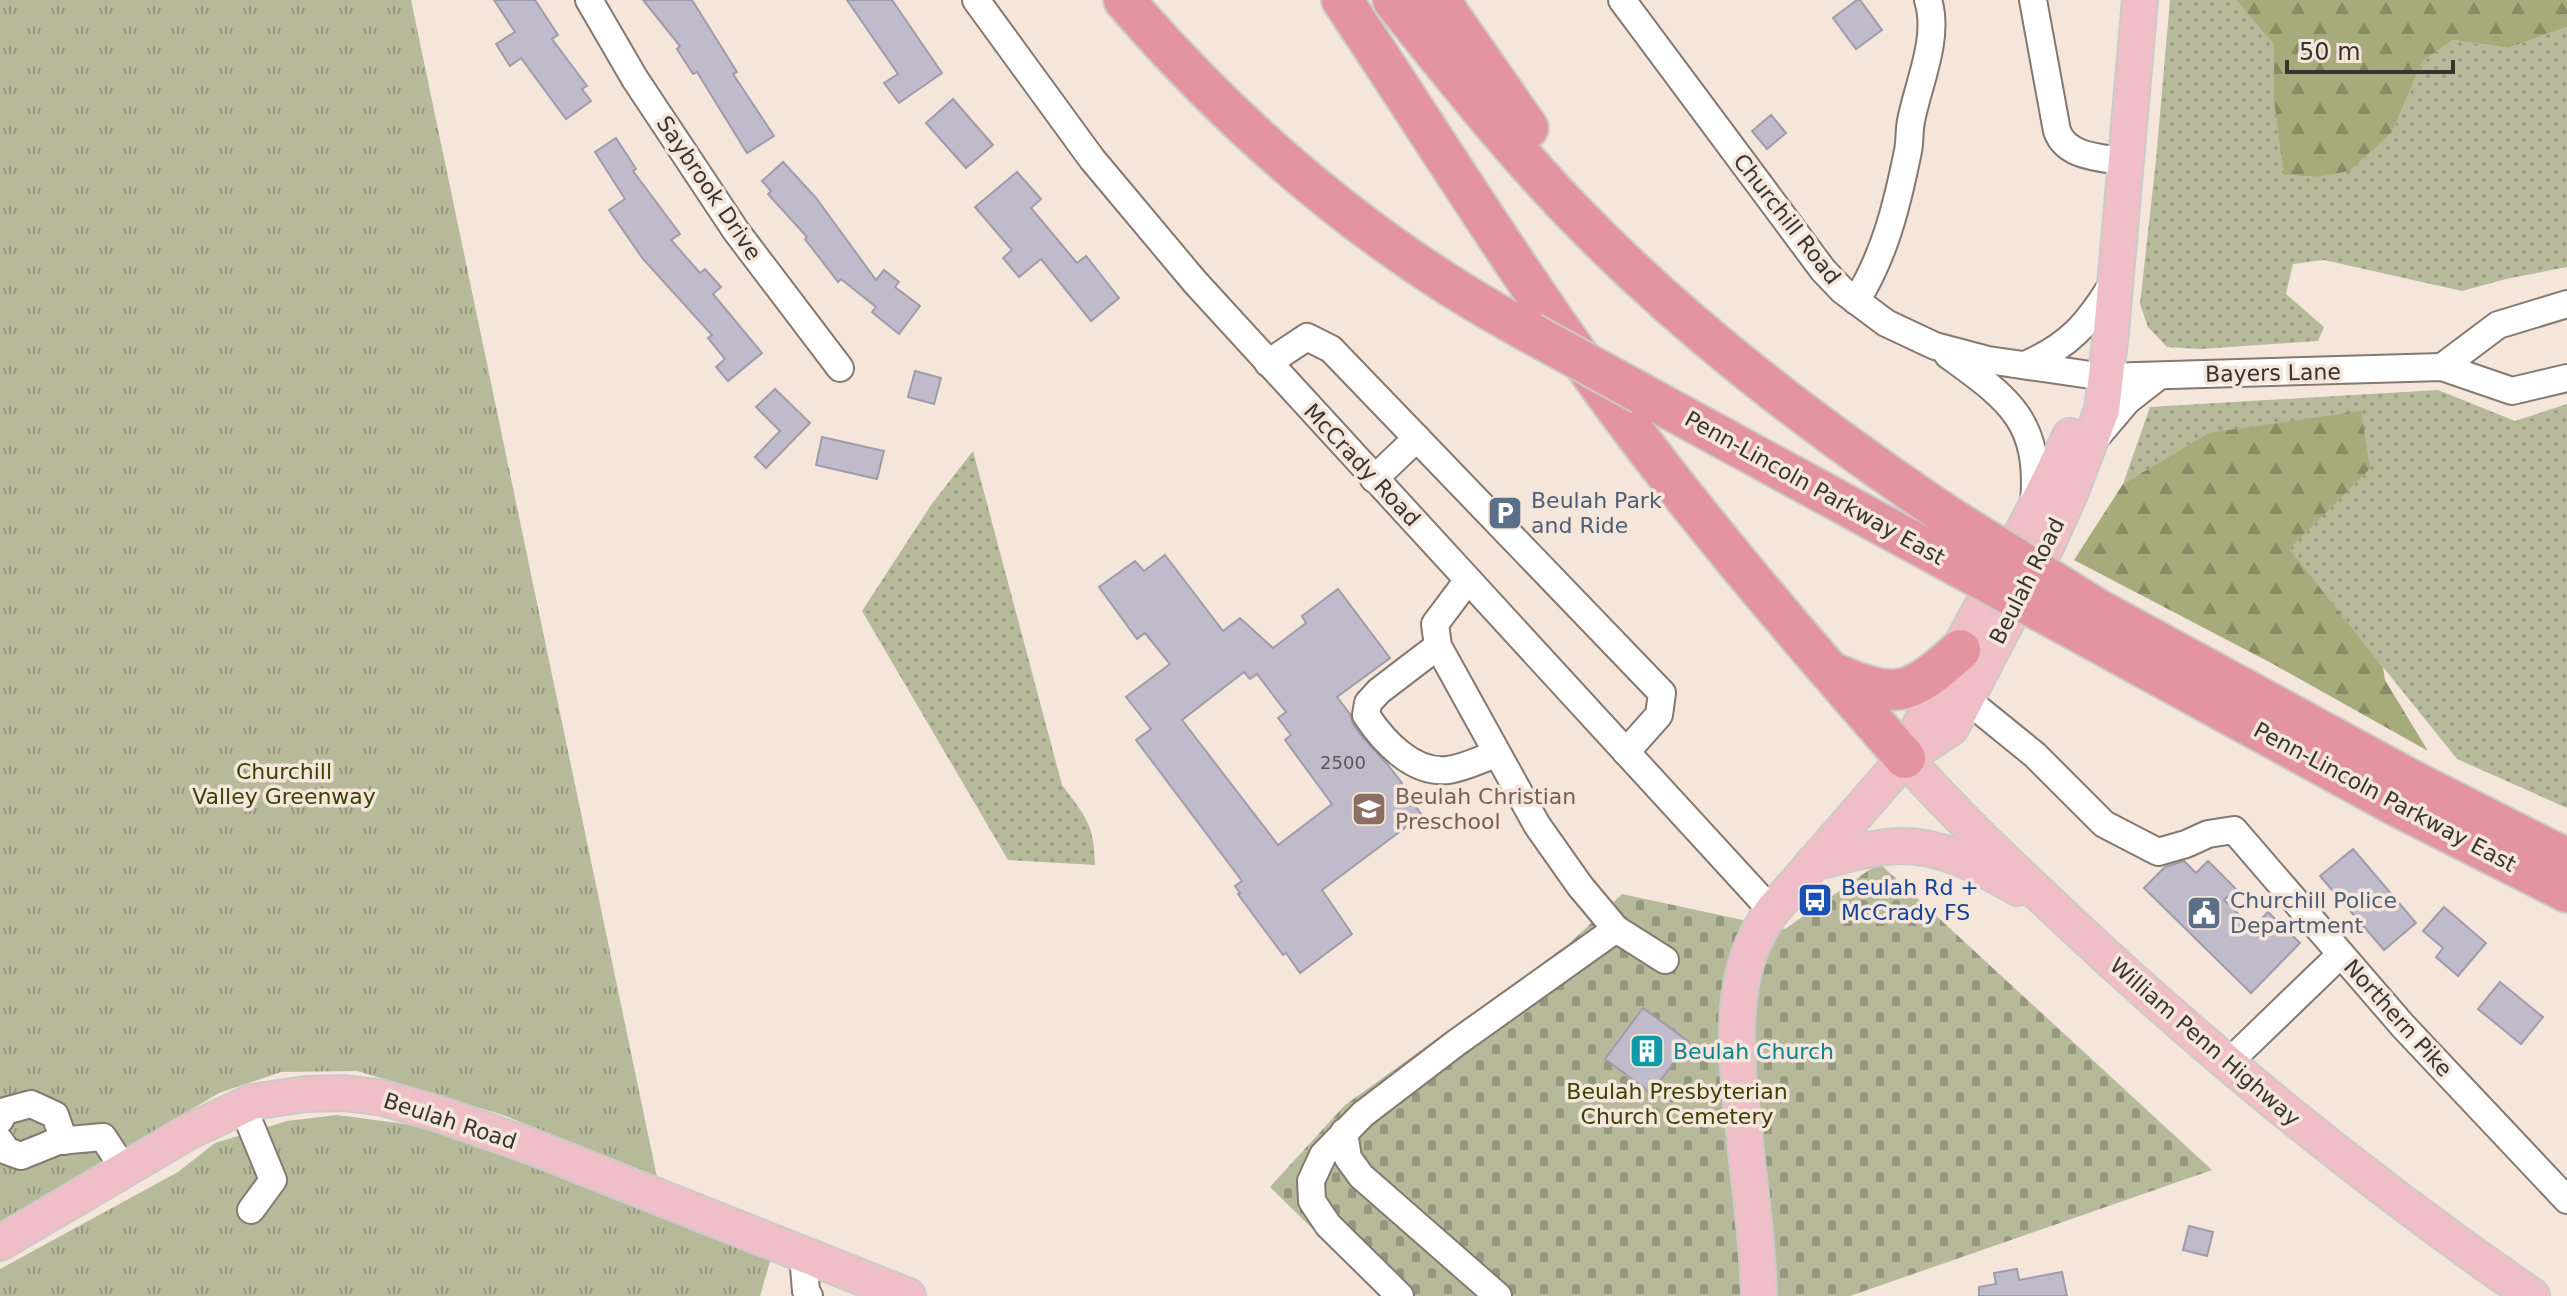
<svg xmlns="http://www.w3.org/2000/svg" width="2567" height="1296" viewBox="0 0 2567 1296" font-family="'DejaVu Sans',sans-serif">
	<defs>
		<pattern id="grass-dots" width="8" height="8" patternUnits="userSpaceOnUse" patternTransform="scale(2)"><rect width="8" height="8" fill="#b6ba9b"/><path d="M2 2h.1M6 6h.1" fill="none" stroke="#95987f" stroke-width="1.8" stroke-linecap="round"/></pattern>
		<pattern id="forest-firs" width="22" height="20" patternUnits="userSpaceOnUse" patternTransform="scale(2)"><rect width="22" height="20" fill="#a6ab7b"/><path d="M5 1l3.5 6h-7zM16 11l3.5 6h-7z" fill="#888c65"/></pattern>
		<pattern id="cemetery-stones" width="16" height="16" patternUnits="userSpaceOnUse" patternTransform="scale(2)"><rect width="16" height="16" fill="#b6ba9b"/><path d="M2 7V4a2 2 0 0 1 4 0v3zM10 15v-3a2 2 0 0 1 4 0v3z" fill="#95987f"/></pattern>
		<pattern id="park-tufts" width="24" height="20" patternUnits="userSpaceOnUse" patternTransform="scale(2)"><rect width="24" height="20" fill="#b6ba9b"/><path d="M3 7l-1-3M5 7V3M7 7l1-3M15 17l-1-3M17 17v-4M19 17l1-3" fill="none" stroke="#95987f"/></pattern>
	</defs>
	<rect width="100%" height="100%" fill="#f5e6db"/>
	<!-- grass -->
	<g fill="url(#grass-dots)">
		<polygon points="2170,0 2236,0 2275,44 2274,102 2285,175 2317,177 2392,132 2423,61 2453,40 2508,48 2567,27 2567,267 2506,279 2462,291 2324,260 2293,264 2286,294 2324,327 2318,341 2200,349 2167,347 2148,327 2140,304 2156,160"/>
		<polygon points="2438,390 2515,421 2567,404 2567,808 2457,759 2288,549 2370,469 2208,433 2123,484 2150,407"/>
		<path d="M973,451L1062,785C1086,817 1094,824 1095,865L1008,860L862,611L931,505Z"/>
	</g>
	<!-- forest -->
	<g fill="url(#forest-firs)">
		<polygon points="2236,0 2567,0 2567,27 2508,48 2453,40 2423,61 2392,132 2349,171 2317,177 2284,175 2274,102 2274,44"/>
		<polygon points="2361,411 2370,469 2289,549 2383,667 2385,680 2428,751 2273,664 2074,560 2123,484 2208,433"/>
	</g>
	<!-- cemetery -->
	<polygon fill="url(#cemetery-stones)" points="1879,863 2212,1170 1850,1296 1381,1296 1270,1187 1345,1105 1571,942 1622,894 1785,929"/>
	<!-- park -->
	<g fill="url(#park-tufts)">
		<polygon points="0,0 411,0 657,1177 503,1115 357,1071 281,1072 219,1093 0,1222"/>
		<polygon points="337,1115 405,1124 461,1138 565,1176 771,1258 760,1296 0,1296 0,1269 178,1172 215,1143 287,1121"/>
	</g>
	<!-- building -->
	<g fill="#c0bbca" stroke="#a09baa" stroke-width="2" fill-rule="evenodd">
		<polygon points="494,0 535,0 558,35 552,39 587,86 582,89 591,101 566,119 521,58 510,66 496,44 515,32"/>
		<polygon points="643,0 692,0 737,72 733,74 774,136 747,153 697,72 693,74 677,49 680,46"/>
		<polygon points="847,0 892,0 942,73 899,103 884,83 898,74"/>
		<polygon points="1857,0 1860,0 1882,30 1856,49 1833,18"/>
		<polygon points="953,99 993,145 966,168 926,123"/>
		<polygon points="1771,115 1786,133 1767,149 1752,131"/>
		<polygon points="616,138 636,169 633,171 680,234 671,240 700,273 705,269 721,287 713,294 762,353 728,381 716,367 725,359 708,338 712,335 643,259 609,210 625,199 595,152"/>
		<polygon points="783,162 816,198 876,280 884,270 899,282 895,287 920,306 899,334 872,312 876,307 841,279 838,282 805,239 807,237 768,194 771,191 762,181"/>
		<polygon points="1017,172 1041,199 1031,208 1077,263 1086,256 1119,298 1091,321 1041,259 1019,277 1003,258 1012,250 975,207"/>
		<polygon points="915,371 941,378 934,404 908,397"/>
		<polygon points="775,389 810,423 766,468 755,457 780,431 756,407"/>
		<polygon points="822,437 884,451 877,479 816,465"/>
		<path d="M1165,555L1223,631L1240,618L1273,648L1306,623L1302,616L1338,589L1390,658L1337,697L1350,714L1353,724L1360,734L1387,764L1402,783L1399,785L1422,815L1322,890L1352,934L1300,973L1286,953L1283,955L1238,894L1240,893L1235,886L1242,881L1136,740L1151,729L1126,697L1170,664L1145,633L1137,639L1099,587L1135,561L1144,571ZM1244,672L1250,679L1257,674L1286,712L1278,718L1291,735L1285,740L1332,804L1278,845L1182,720Z"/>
		<polygon points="2353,849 2416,923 2384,950 2320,876"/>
		<polygon points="2184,861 2196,873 2208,861 2236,889 2224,900 2253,928 2268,912 2300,943 2251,993 2144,888 2165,867"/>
		<polygon points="2444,907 2486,943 2458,976 2436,957 2443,948 2423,931"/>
		<polygon points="2500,982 2543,1017 2521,1044 2478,1009"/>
		<polygon points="1643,1008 1689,1042 1651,1093 1605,1059"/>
		<polygon points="2189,1226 2213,1232 2207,1256 2183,1250"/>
		<polygon points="2017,1269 2019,1280 2062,1272 2067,1296 1979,1296 1979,1287 1996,1284 1994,1273"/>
	</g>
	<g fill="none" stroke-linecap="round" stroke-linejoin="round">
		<!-- minor casing -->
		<g stroke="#86786f" stroke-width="30">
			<g id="minor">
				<polyline points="589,0 635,79 736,231 840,368"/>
				<polyline points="976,0 1092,159 1195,282 1772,911"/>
				<polyline points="1622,0 1823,270 1842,290 1886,323 1935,346 1988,360 2104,377 2442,367 2512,391 2567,378"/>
				<path d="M2033,0L2057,131C2067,158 2101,157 2126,162"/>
				<path d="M1856,301C1885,255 1897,205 1908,151C1910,141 1909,131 1911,121C1918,84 1940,38 1928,0"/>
				<path d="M1948,355C2010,400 2041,421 2034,504"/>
				<polyline points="1268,363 1307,337 1331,349 1662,693 1659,715 1626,752"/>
				<path d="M2025,365C2069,346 2088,324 2113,283"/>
				<polyline points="2442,367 2498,325 2567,304"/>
				<polyline points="2099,434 2127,401 2159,376"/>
				<polyline points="1374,479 1417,438"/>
				<polyline points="1468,580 1435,624 1438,646 1537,825 1580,886 1616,929 1665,960"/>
				<path d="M1438,646L1379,691L1368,703L1366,715C1383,741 1413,774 1448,770C1464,768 1481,759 1496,754"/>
				<polyline points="1966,699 2035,755 2104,824 2158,852 2186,844 2208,834 2234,830 2403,1026 2567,1200"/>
				<polyline points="2227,1064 2340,955"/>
				<polyline points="243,1107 273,1180 251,1210"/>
				<polyline points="0,1120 5,1111 31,1104 55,1115 64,1141"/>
				<polyline points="1344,1132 1348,1158 1361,1176 1498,1296"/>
				<polyline points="0,1141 7,1151 21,1156 58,1141 103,1137 124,1169"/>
				<polyline points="803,1255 806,1291 809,1296"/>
				<polyline points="1400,1296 1328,1225 1312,1201 1311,1181 1323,1155 1363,1114 1456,1043 1616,929"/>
			</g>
		</g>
		<!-- major casing -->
		<g stroke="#cccac9" stroke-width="38">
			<g id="major">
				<path d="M1905,758C1955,815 2012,868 2067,920C2213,1057 2367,1182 2532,1296"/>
				<path d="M1905,758C1954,647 2021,546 2070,436"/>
				<path d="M1813,863C1842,856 1871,847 1900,846C1943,845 1982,868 2018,888"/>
				<polyline points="0,1243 190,1131 252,1102 306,1094 345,1093 383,1098 436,1113 533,1147 908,1296"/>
				<path d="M1759,1296C1758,1241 1749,1185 1744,1131C1736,1058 1725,973 1772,911L1905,758L1951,728L2046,547L2070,494L2102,410L2111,332L2140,0"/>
			</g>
		</g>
		<!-- highway casing -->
		<g stroke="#cccac9" stroke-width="44">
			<g id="highway">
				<path d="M1124,0C1240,134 1374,249 1531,333"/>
				<path d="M1342,0C1434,138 1521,279 1619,412C1709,533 1806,645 1905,758"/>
				<path d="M1393,0C1450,71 1506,142 1569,208C1683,327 1813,425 1949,517"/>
				<polyline points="1439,0 1528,128"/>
				<polyline points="1642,394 1930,551"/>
				<polyline points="2097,609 2411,780 2567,859"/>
				<polyline points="2083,634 2397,806 2567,892"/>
				<path d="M1831,672C1896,700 1908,697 1960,650"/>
			</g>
		</g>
		<!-- minor -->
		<use href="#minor" stroke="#fff" stroke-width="26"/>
		<!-- major -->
		<use href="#major" stroke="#efbec6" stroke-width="34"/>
		<!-- highway -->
		<use href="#highway" stroke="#e493a0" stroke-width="40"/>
		<!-- highway-bridge casing -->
		<g stroke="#cccac9" stroke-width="44" stroke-linecap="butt">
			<g id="highway-bridge">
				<polyline points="1531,333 1642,394"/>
				<polyline points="1949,517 2097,609"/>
				<polyline points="1930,551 2083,634"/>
			</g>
		</g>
		<!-- highway-bridge -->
		<use href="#highway-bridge" stroke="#e493a0" stroke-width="40"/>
	</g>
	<!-- icons -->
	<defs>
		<g id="parking-square" transform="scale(1.8)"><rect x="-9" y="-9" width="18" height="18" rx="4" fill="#5c6f8a" stroke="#f5e6db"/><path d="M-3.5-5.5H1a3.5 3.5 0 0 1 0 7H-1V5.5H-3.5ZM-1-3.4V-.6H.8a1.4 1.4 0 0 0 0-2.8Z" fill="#fff"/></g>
		<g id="school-square" transform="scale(1.8)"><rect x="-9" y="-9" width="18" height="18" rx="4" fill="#8d6e63" stroke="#f5e6db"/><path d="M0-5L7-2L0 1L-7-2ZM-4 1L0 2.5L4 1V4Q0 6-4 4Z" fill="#fff"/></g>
		<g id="bus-square" transform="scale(1.8)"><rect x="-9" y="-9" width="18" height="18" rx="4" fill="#1a4fb4" stroke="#f5e6db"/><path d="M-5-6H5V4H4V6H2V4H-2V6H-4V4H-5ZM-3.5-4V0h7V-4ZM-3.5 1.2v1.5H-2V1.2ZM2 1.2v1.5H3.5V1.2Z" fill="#fff"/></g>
		<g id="civic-square" transform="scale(1.8)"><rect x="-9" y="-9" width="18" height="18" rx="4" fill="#5c6f8a" stroke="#f5e6db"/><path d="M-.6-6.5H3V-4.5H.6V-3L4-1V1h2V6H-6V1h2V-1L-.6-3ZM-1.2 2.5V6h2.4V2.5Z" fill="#fff"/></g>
		<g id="building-square" transform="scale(1.8)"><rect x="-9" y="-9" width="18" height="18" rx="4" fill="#0f9aa8" stroke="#f5e6db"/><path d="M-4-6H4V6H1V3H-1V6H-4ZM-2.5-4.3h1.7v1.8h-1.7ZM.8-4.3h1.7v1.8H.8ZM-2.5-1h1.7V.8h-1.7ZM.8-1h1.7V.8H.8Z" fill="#fff"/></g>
	</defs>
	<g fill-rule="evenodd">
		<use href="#parking-square" x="1505" y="513"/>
		<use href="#school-square" x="1369" y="809"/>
		<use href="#bus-square" x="1815" y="900"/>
		<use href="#civic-square" x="2204" y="913"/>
		<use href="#building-square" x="1647" y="1051"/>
	</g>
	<g text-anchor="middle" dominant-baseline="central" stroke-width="7" stroke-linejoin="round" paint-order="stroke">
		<!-- number labels -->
		<g font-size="18" fill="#5c5656">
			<text x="1343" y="762">2500</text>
		</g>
		<!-- street labels -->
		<g font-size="22" fill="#3a3430" stroke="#f5e6db">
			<text transform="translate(709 188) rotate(56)">Saybrook Drive</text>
			<text transform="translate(1787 219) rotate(52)">Churchill Road</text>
			<text transform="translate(2273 373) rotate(-1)">Bayers Lane</text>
			<text transform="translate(1362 465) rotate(47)">McCrady Road</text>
			<text transform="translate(1815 488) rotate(29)">Penn-Lincoln Parkway East</text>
			<text transform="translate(2027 581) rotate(-63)">Beulah Road</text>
			<text transform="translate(2385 797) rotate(28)">Penn-Lincoln Parkway East</text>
			<text transform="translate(2398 1018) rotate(48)">Northern Pike</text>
			<text transform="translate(2205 1042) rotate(41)">William Penn Highway</text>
			<text transform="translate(450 1121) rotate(18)">Beulah Road</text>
		</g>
		<!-- service labels -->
		<g font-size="22" fill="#4e5e75" stroke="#f5e6db" text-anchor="start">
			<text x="1531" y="500">Beulah Park<tspan x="1531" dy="25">and Ride</tspan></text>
			<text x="2230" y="900">Churchill Police<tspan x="2230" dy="25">Department</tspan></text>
		</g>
		<!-- park labels -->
		<g font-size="22" fill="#3e4105" stroke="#f5e6db">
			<text x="284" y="771">Churchill<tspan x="284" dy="25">Valley Greenway</tspan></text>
			<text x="1677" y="1091">Beulah Presbyterian<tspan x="1677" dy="25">Church Cemetery</tspan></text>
		</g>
		<!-- education labels -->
		<g font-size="22" fill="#785e54" stroke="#f5e6db" text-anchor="start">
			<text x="1395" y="796">Beulah Christian<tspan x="1395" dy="25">Preschool</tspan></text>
		</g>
		<!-- transit labels -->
		<g font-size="22" fill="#164399" stroke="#f5e6db" text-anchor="start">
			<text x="1841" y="887">Beulah Rd +<tspan x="1841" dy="25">McCrady FS</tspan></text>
		</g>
		<!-- culture labels -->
		<g font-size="22" fill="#0d838f" stroke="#f5e6db" text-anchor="start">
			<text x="1673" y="1051">Beulah Church</text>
		</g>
	</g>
	<!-- scale -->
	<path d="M2287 60v12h166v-12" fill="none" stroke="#3a3430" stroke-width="4"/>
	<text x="2299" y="60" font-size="24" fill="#3a3430" stroke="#f5e6db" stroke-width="6" paint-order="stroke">50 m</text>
</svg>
